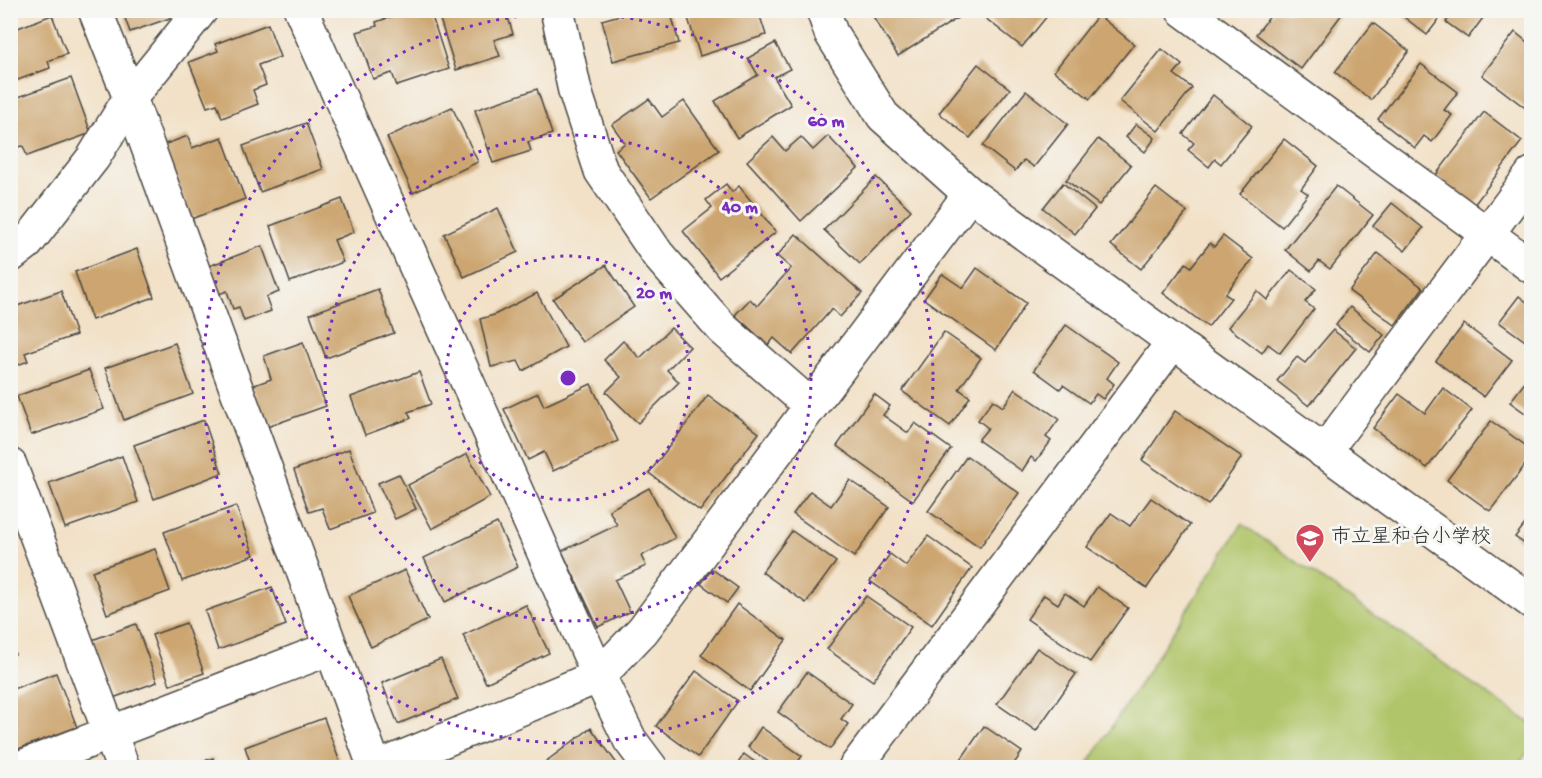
<svg xmlns="http://www.w3.org/2000/svg" width="1542" height="778" viewBox="0 0 1542 778" font-family="'Gochi Hand','Klee One',sans-serif">
	<rect width="100%" height="100%" fill="#f6f6f2"/>
	<filter id="ink" filterUnits="userSpaceOnUse"><feTurbulence type="fractalNoise" baseFrequency=".0167" numOctaves="2"/><feDisplacementMap in="SourceGraphic" scale="12" xChannelSelector="R" yChannelSelector="G"/><feConvolveMatrix kernelMatrix="1 2 1 2 8 2 1 2 1" color-interpolation-filters="sRGB"/></filter>
	<filter id="wash" filterUnits="userSpaceOnUse"><feTurbulence type="fractalNoise" baseFrequency=".008" numOctaves="4" result="noise"/><feDisplacementMap in="SourceGraphic" scale="24" xChannelSelector="R" yChannelSelector="G"/><feGaussianBlur stdDeviation="1.35" result="paint"/><feColorMatrix in="noise" values="0 0 0 0 0 0 0 0 0 0 0 0 0 0 0 0 0 1.4 0 .05"/><feComposite in="paint" operator="in"/></filter>
	<g filter="url(#wash)">
		<rect width="100%" height="100%" fill="#f2e1c7"/>
		<!-- green -->
		<polygon fill="#b0c569" stroke="#6e784a" stroke-width="1.5" points="1242,524 1531,724 1531,748 1516,767 1086,767"/>
		<g id="blocks">
			<!-- building -->
			<g fill="#cca570">
				<polygon points="116,10 167,10 170,18 130,32 123,13 118,15"/>
				<polygon points="410,10 430,10 449,69 397,86 392,73 373,79 357,32 377,26 376,22"/>
				<polygon points="437,10 467,10 468,13 474,10 506,10 513,34 494,40 500,56 456,70"/>
				<polygon points="637,10 670,10 679,43 613,61 602,20"/>
				<polygon points="691,10 758,10 766,35 700,56 686,12"/>
				<polygon points="869,10 962,10 964,14 898,56"/>
				<polygon points="989,10 1052,10 1022,47 984,17"/>
				<polygon points="1275,10 1287,12 1345,10 1301,69 1256,34"/>
				<polygon points="1395,10 1446,10 1427,35"/>
				<polygon points="1455,10 1489,10 1468,38 1446,22"/>
				<polygon points="52,15 67,54 48,61 50,68 10,83 10,31"/>
				<polygon points="1098,15 1134,44 1090,99 1054,71"/>
				<polygon points="1373,23 1409,51 1371,100 1335,72"/>
				<polygon points="268,24 280,57 258,65 266,85 253,90 258,104 222,118 217,104 207,107 189,62 218,51 215,44"/>
				<polygon points="1515,32 1532,46 1532,113 1482,75"/>
				<polygon points="775,43 790,69 774,77 791,105 737,138 715,101 758,75 748,58"/>
				<polygon points="1162,49 1182,65 1174,74 1192,88 1158,131 1120,101"/>
				<polygon points="978,64 1010,89 970,138 939,113"/>
				<polygon points="1421,64 1458,92 1444,110 1452,115 1432,142 1424,136 1415,148 1378,119"/>
				<polygon points="71,78 91,133 27,156 23,146 17,147 10,130 10,100"/>
				<polygon points="537,89 552,134 528,142 531,151 493,163 475,110"/>
				<polygon points="1026,91 1068,124 1034,167 1024,160 1015,171 983,146"/>
				<polygon points="1213,95 1252,126 1221,164 1215,159 1209,167 1188,150 1194,143 1183,134"/>
				<polygon points="649,99 662,117 684,101 719,150 651,198 616,150 625,143 612,125"/>
				<polygon points="452,107 478,162 413,193 387,137"/>
				<polygon points="1484,112 1522,141 1474,205 1435,176"/>
				<polygon points="306,123 323,169 260,192 243,146"/>
				<polygon points="1136,124 1155,138 1145,152 1126,137"/>
				<polygon points="188,136 192,148 222,137 245,199 191,219 163,145"/>
				<polygon points="828,136 858,168 801,221 747,161 773,137 785,151 801,137 813,150"/>
				<polygon points="1098,139 1131,165 1099,205 1066,180"/>
				<polygon points="1284,139 1318,166 1301,189 1308,194 1282,227 1240,194"/>
				<polygon points="876,177 911,210 860,264 824,230"/>
				<polygon points="1063,183 1095,209 1075,234 1043,208"/>
				<polygon points="726,184 732,192 739,186 776,232 719,277 683,231 712,208 706,200"/>
				<polygon points="1336,186 1373,215 1330,269 1319,261 1311,271 1285,250"/>
				<polygon points="1156,188 1187,212 1141,269 1111,245"/>
				<polygon points="342,199 354,232 334,240 343,262 290,282 270,226"/>
				<polygon points="1392,203 1423,228 1405,251 1373,226"/>
				<polygon points="498,208 518,252 464,277 444,234"/>
				<polygon points="796,234 862,293 840,317 832,309 792,354 774,338 768,345 735,315 750,299 757,306 791,268 777,256"/>
				<polygon points="1223,236 1253,259 1225,294 1231,298 1208,327 1163,293 1186,263 1191,267 1210,243 1214,247"/>
				<polygon points="262,246 279,292 266,297 271,311 244,321 239,307 233,309 227,291 219,294 209,266"/>
				<polygon points="137,249 154,297 92,320 75,272"/>
				<polygon points="1378,253 1423,288 1395,325 1349,291"/>
				<polygon points="606,265 634,307 582,342 553,299"/>
				<polygon points="977,268 1026,303 996,350 924,299 942,274 963,288"/>
				<polygon points="1291,270 1316,289 1305,302 1314,309 1280,353 1268,344 1262,353 1228,327 1257,291 1267,300"/>
				<polygon points="378,289 394,333 326,358 310,314"/>
				<polygon points="61,291 76,335 25,353 28,361 10,368 10,301 14,299 17,306"/>
				<polygon points="537,293 566,347 523,371 518,361 491,367 480,319 494,315"/>
				<polygon points="1519,296 1532,306 1532,338 1528,343 1499,322"/>
				<polygon points="1350,307 1384,335 1370,352 1336,325"/>
				<polygon points="1464,324 1512,360 1484,397 1436,361"/>
				<polygon points="1066,325 1118,362 1107,378 1114,384 1103,399 1096,394 1089,403 1063,385 1060,389 1034,370"/>
				<polygon points="671,328 690,347 667,370 679,382 638,423 606,392 621,377 604,360 623,341 640,358"/>
				<polygon points="1333,330 1356,348 1309,406 1277,381 1297,357 1305,363"/>
				<polygon points="944,332 981,358 959,389 970,397 950,426 902,391"/>
				<polygon points="303,342 326,406 267,427 252,386 271,379 264,356"/>
				<polygon points="175,343 193,394 124,420 105,368"/>
				<polygon points="89,370 104,409 31,435 17,396"/>
				<polygon points="419,372 431,404 408,412 411,418 365,435 351,397"/>
				<polygon points="1532,373 1532,418 1510,402"/>
				<polygon points="591,384 618,441 553,471 544,452 528,460 504,409 538,393 544,406"/>
				<polygon points="1443,388 1472,410 1427,468 1373,428 1399,394 1425,413"/>
				<polygon points="1015,389 1059,419 1046,437 1051,441 1036,461 1031,457 1022,471 978,440 988,428 978,420 993,400 1003,407"/>
				<polygon points="874,394 890,406 883,415 908,433 915,423 951,449 913,501 837,446"/>
				<polygon points="708,395 759,433 700,511 649,473"/>
				<polygon points="1175,411 1242,457 1208,505 1142,460"/>
				<polygon points="204,420 222,473 154,499 134,445"/>
				<polygon points="1491,421 1532,450 1532,456 1490,511 1447,480"/>
				<polygon points="349,449 373,513 330,529 322,508 309,512 294,470"/>
				<polygon points="467,454 490,497 432,529 408,485"/>
				<polygon points="122,456 138,502 65,528 49,483"/>
				<polygon points="967,456 1019,493 980,547 928,511"/>
				<polygon points="399,474 416,509 395,519 378,483"/>
				<polygon points="850,480 889,507 854,557 793,514 810,491 831,506"/>
				<polygon points="649,488 675,538 641,556 646,566 615,580 630,612 598,627 562,551 617,525 609,510"/>
				<polygon points="1151,498 1190,525 1147,588 1087,547 1111,513 1130,526"/>
				<polygon points="236,506 254,555 182,581 164,532"/>
				<polygon points="1532,515 1532,549 1515,537"/>
				<polygon points="497,523 518,567 445,602 424,558"/>
				<polygon points="792,531 836,562 806,603 762,572"/>
				<polygon points="928,536 972,568 932,625 870,581 890,554 906,566"/>
				<polygon points="155,549 170,591 107,614 92,571"/>
				<polygon points="712,569 738,588 727,603 701,584"/>
				<polygon points="405,570 428,620 371,647 348,596"/>
				<polygon points="272,587 286,625 218,650 205,611"/>
				<polygon points="1097,587 1128,608 1090,662 1027,619 1044,595 1058,604 1065,593 1084,606"/>
				<polygon points="866,596 911,627 873,681 827,649"/>
				<polygon points="737,604 786,640 750,691 701,655"/>
				<polygon points="526,605 549,653 486,683 463,635"/>
				<polygon points="186,623 204,673 170,685 152,635"/>
				<polygon points="136,624 157,682 113,698 92,640"/>
				<polygon points="10,641 15,654 10,656"/>
				<polygon points="1037,648 1076,674 1036,731 997,704"/>
				<polygon points="441,659 458,699 398,724 382,683"/>
				<polygon points="696,671 738,701 698,757 656,726"/>
				<polygon points="807,672 852,704 841,719 848,724 830,749 778,712"/>
				<polygon points="56,673 77,727 10,752 10,690"/>
				<polygon points="324,718 342,768 252,768 245,747"/>
				<polygon points="984,726 1022,752 1011,768 955,768"/>
				<polygon points="761,727 802,756 794,768 777,768 748,747"/>
				<polygon points="591,728 618,765 614,768 537,768"/>
				<polygon points="744,754 763,768 735,768"/>
				<polygon points="213,758 216,768 187,768 187,767"/>
			</g>
		</g>
	</g>
	<g filter="url(#ink)">
		<use href="#blocks" fill-opacity="0" stroke="#494642" stroke-width="1.5"/>
		<g fill="none" stroke-linecap="round" stroke-linejoin="round">
			<!-- street casing -->
			<g stroke="#494642" stroke-width="36">
				<g id="street">
					<polyline points="95,10 130,98 375,768"/>
					<polyline points="301,10 599,676 630,740 651,768"/>
					<polyline points="557,10 575,91 601,171 658,255 723,329 811,406"/>
					<polyline points="1183,10 1532,267"/>
					<polyline points="10,256 27,243 93,158 130,98 201,10"/>
					<polyline points="1324,452 1532,174"/>
					<polyline points="10,465 123,768"/>
					<polyline points="19,768 331,648"/>
					<polyline points="377,768 599,676 643,630 970,194"/>
					<polyline points="855,768 1173,342"/>
				</g>
			</g>
			<!-- secondary casing -->
			<g stroke="#494642" stroke-width="36">
				<polyline id="secondary" points="823,10 831,33 883,116 970,194 1532,602"/>
			</g>
			<!-- street -->
			<use href="#street" stroke="#fff" stroke-width="33"/>
			<!-- secondary -->
			<use href="#secondary" stroke="#fff" stroke-width="33"/>
		</g>
	</g>
	<!-- distance rings -->
	<g fill="none" stroke="#7b2cbf" stroke-width="3" stroke-dasharray="3 6">
		<circle cx="568" cy="378" r="122"/>
		<circle cx="568" cy="378" r="243"/>
		<circle cx="568" cy="378" r="365"/>
	</g>
	<!-- icons -->
	<defs>
		<g id="school-pin" transform="scale(1.5)"><path d="M0 17L-7.5 6A9.5 9.5 0 1 1 7.5 6Z" fill="#d1495b" stroke="#f6f6f2"/><path d="M0-5L7-2L0 1L-7-2ZM-4 1L0 2.5L4 1V4Q0 6-4 4Z" fill="#fff"/></g>
	</defs>
	<g fill-rule="evenodd">
		<use href="#school-pin" x="1310" y="538"/>
	</g>
	<g text-anchor="middle" dominant-baseline="central" stroke-width="6" stroke-linejoin="round" paint-order="stroke">
		<!-- poi labels -->
		<g font-size="20" fill="#2b2b2b" stroke="#f6f6f2" text-anchor="start">
			<text x="1331" y="538">市立星和台小学校</text>
		</g>
	</g>
	<circle cx="568" cy="378" r="9" fill="#7b2cbf" stroke="#f6f6f2" stroke-width="3"/>
	<g font-size="18" text-anchor="middle" font-weight="bold" fill="#7b2cbf" stroke="#f6f6f2" stroke-width="6" stroke-linejoin="round" paint-order="stroke">
		<text x="826" y="126">60 m</text>
		<text x="740" y="212">40 m</text>
		<text x="654" y="298">20 m</text>
	</g>
	<!-- margin -->
	<rect width="1542" height="778" fill="none" stroke="#f6f6f2" stroke-width="36"/>
</svg>
